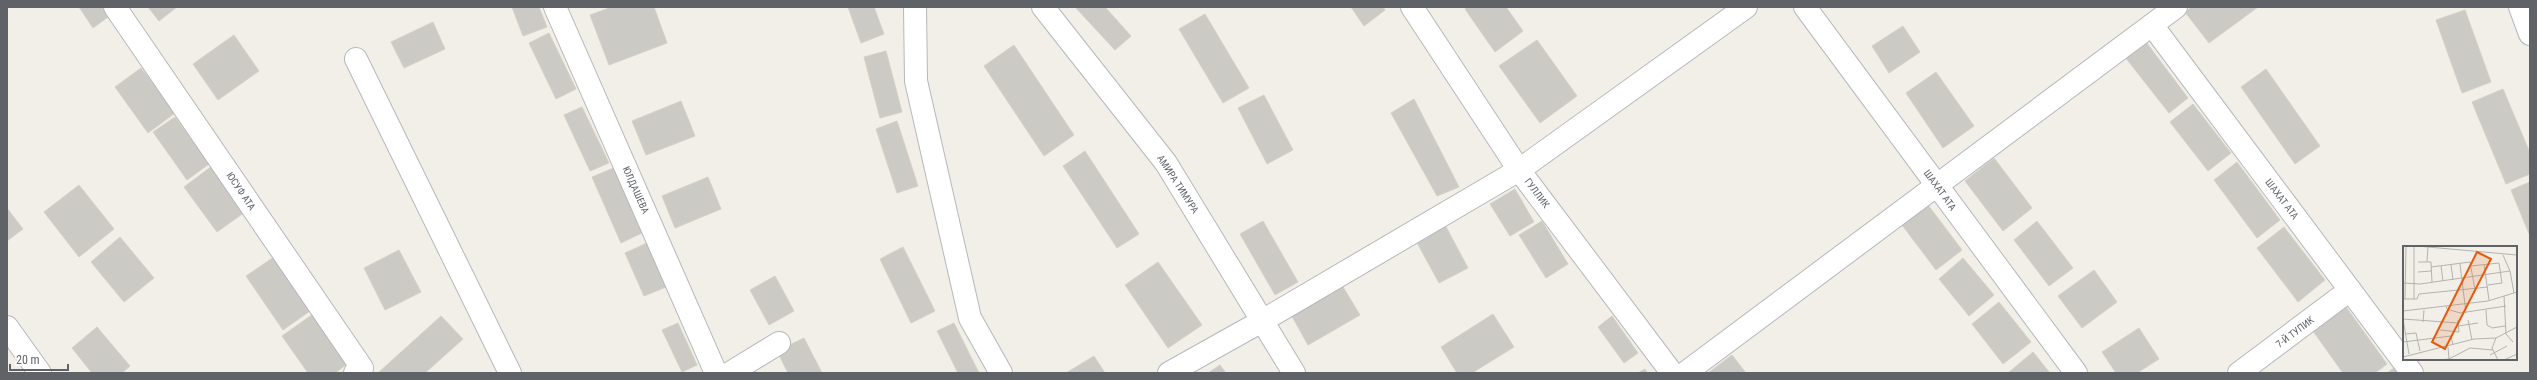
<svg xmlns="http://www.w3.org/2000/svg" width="2537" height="380" viewBox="0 0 2537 380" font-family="'Roboto Condensed',sans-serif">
	<rect width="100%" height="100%" fill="#f1efe8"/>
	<!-- building -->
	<g fill="#cccac5" stroke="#d6d1c6">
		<polygon points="79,7 102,7 108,17 93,28"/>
		<polygon points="148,7 177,7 159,21"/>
		<polygon points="512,7 539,7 547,27 523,36"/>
		<polygon points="612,7 654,7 667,43 609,65 590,15"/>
		<polygon points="848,7 874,7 884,34 861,43"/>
		<polygon points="1075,7 1105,7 1131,36 1115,50"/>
		<polygon points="1351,7 1383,7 1385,10 1364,26"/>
		<polygon points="1468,7 1506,7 1523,31 1495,52 1465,9"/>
		<polygon points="2192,7 2258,7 2209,43 2185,12"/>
		<polygon points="2465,10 2491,82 2462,93 2436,20"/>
		<polygon points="1205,14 1249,88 1223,103 1179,29"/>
		<polygon points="433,22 445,49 404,68 391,42"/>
		<polygon points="1903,26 1920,52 1889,73 1872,46"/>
		<polygon points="549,33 576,89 556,99 529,43"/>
		<polygon points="234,35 259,71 218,100 193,64"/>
		<polygon points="1537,40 1577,96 1540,123 1499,66"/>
		<polygon points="2146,42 2188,98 2169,113 2125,57"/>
		<polygon points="1014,45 1074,135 1044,156 984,66"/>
		<polygon points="886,51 902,112 880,118 864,57"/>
		<polygon points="141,68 175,113 148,133 115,87"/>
		<polygon points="2266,69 2320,146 2295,164 2241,87"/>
		<polygon points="1936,72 1974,126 1943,148 1906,93"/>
		<polygon points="2503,89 2530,153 2530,174 2506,184 2472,102"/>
		<polygon points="1264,95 1293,150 1267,164 1238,108"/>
		<polygon points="1414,99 1459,187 1437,196 1391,113"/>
		<polygon points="681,101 695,136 646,155 632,121"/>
		<polygon points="2193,104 2231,153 2208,171 2170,122"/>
		<polygon points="582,107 609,163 590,171 564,115"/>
		<polygon points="175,117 209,164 187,180 153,132"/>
		<polygon points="897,121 918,186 897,193 876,129"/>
		<polygon points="1085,151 1139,234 1117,248 1063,166"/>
		<polygon points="1994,158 2032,208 2003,231 1965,181"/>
		<polygon points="2237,162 2280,220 2257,238 2214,180"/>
		<polygon points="212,166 245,212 217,232 184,187"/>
		<polygon points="616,167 644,232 621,243 592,177"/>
		<polygon points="708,177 721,209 675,228 662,196"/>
		<polygon points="2530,182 2530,236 2511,190"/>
		<polygon points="79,185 114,229 79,257 44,212"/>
		<polygon points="1515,189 1534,222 1510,236 1490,204"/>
		<polygon points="1928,205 1962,250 1936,270 1902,225"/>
		<polygon points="7,208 23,229 7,241"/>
		<polygon points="1263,221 1298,282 1275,295 1240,234"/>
		<polygon points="1542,221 1568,264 1546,278 1519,235"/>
		<polygon points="2037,221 2073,268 2049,286 2014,240"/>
		<polygon points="1444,223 1468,268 1439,283 1415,239"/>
		<polygon points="2284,227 2325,280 2298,302 2257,248"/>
		<polygon points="120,237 154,278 124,302 91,262"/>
		<polygon points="647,243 666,287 644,296 625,253"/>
		<polygon points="903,247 935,311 911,323 880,259"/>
		<polygon points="399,250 421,292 385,310 364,268"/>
		<polygon points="274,257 310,311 283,330 246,276"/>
		<polygon points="1963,258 1994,295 1969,316 1939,279"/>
		<polygon points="1158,262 1202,325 1168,348 1125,285"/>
		<polygon points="2094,270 2117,302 2082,328 2058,296"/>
		<polygon points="775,276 794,311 769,325 750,290"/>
		<polygon points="1340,282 1360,315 1308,345 1289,311"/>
		<polygon points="1999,302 2031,342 2003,364 1972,324"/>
		<polygon points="2346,307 2387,364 2375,373 2343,373 2313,331"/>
		<polygon points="316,312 351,361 335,373 308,373 282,336"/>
		<polygon points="1493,314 1514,347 1472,373 1457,373 1441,347"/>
		<polygon points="441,316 463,339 425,373 378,373"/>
		<polygon points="1612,316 1638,353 1624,363 1598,327"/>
		<polygon points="678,323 697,365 682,372 662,330"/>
		<polygon points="954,323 979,373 958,373 937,331"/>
		<polygon points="97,327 130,366 122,373 92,373 72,348"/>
		<polygon points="2139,328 2159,359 2137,373 2116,373 2102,352"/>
		<polygon points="804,338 822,373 788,373 777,351"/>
		<polygon points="2033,352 2050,373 2008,373"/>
		<polygon points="1732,355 1746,373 1708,373"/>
		<polygon points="1094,356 1105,373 1066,373"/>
		<polygon points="1220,365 1226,373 1208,373"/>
		<polygon points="2394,368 2398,373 2387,373"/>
		<polygon points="1645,369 1647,373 1638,373"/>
	</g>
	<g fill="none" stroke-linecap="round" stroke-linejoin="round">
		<!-- minor casing -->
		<g stroke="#b5b8bc" stroke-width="24">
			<g id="minor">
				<polyline points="115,7 362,368 355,373"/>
				<polyline points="555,7 716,373"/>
				<polyline points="915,7 916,81 970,318 1001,373"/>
				<polyline points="1043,7 1166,163 1294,373"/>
				<polyline points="1412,7 1519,170 1672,373"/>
				<polyline points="1805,7 2076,373"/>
				<polyline points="2520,7 2530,34"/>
				<polyline points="2152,25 2412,373"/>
				<polyline points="356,59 510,373"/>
				<polyline points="7,327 40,373"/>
				<polyline points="730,373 779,343"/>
				<polyline points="1169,373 1262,321 1519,170 1746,7"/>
				<polyline points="1685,373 2176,7"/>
				<polyline points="2239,373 2350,290"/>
			</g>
		</g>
		<!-- minor -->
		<use href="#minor" stroke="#fff" stroke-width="22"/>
	</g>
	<g text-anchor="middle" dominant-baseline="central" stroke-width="3" stroke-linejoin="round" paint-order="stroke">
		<!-- street labels -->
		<g font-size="10" fill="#5f6368" stroke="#fff">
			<text transform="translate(1178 184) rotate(57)">АМИРА ТИМУРА</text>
			<text transform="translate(636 190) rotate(66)">ЮЛДАШЕВА</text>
			<text transform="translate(1940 190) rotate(54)">ШАХАТ АТА</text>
			<text transform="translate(241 191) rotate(56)">ЮСУФ АТА</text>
			<text transform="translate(1537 193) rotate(53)">ГУЛЛИК</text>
			<text transform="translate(2282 199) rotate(53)">ШАХАТ АТА</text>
			<text transform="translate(2295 332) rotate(-37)">7-Й ТУПИК</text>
		</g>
	</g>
	<!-- overview -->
	<g transform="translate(2403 246)">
		<rect width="114" height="114" fill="#f1efe8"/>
		<path fill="none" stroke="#b3b3b1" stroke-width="1" d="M11,0V53M14,0L114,9M100,9L107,25L111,47M15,16H28L29,36M24,16L25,0M57,18L63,67M81,18L86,54M48,19L50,34M38,20L40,35M68,20L96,17L99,37L85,39M28,21L67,16L72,44M15,26L28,25M0,37L17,38L107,25M101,50L103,88L110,96M0,53H14L16,48L85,41M2,53L3,0M43,60L44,63L57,67L103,60M83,64L84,79L89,82L102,80M0,65L85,55L114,46M0,73L55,77M0,73L6,108M65,74L69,94M20,76L21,64M55,80L75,77M37,84L56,86L55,74M2,88L13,87L17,105M93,92L89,102L95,114M0,96L48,90L50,99M87,109L104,100M0,111L71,93L93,92L114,81M46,113L67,102L90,104M37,114L46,113L45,101M101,114L114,108"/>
		<path fill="#e8590c" fill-opacity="0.15" stroke="#e8590c" stroke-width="2" d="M74,6L88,13L42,103L29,96Z"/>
		<rect width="114" height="114" fill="none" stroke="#5f6368" stroke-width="2"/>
	</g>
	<!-- border -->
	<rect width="2537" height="380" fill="none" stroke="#5f6368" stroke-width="16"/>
	<!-- scale -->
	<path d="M10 364v6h58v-6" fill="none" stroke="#5f6368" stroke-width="2"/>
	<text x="16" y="364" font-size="12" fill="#5f6368" stroke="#ffffff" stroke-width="3" paint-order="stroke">20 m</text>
</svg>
